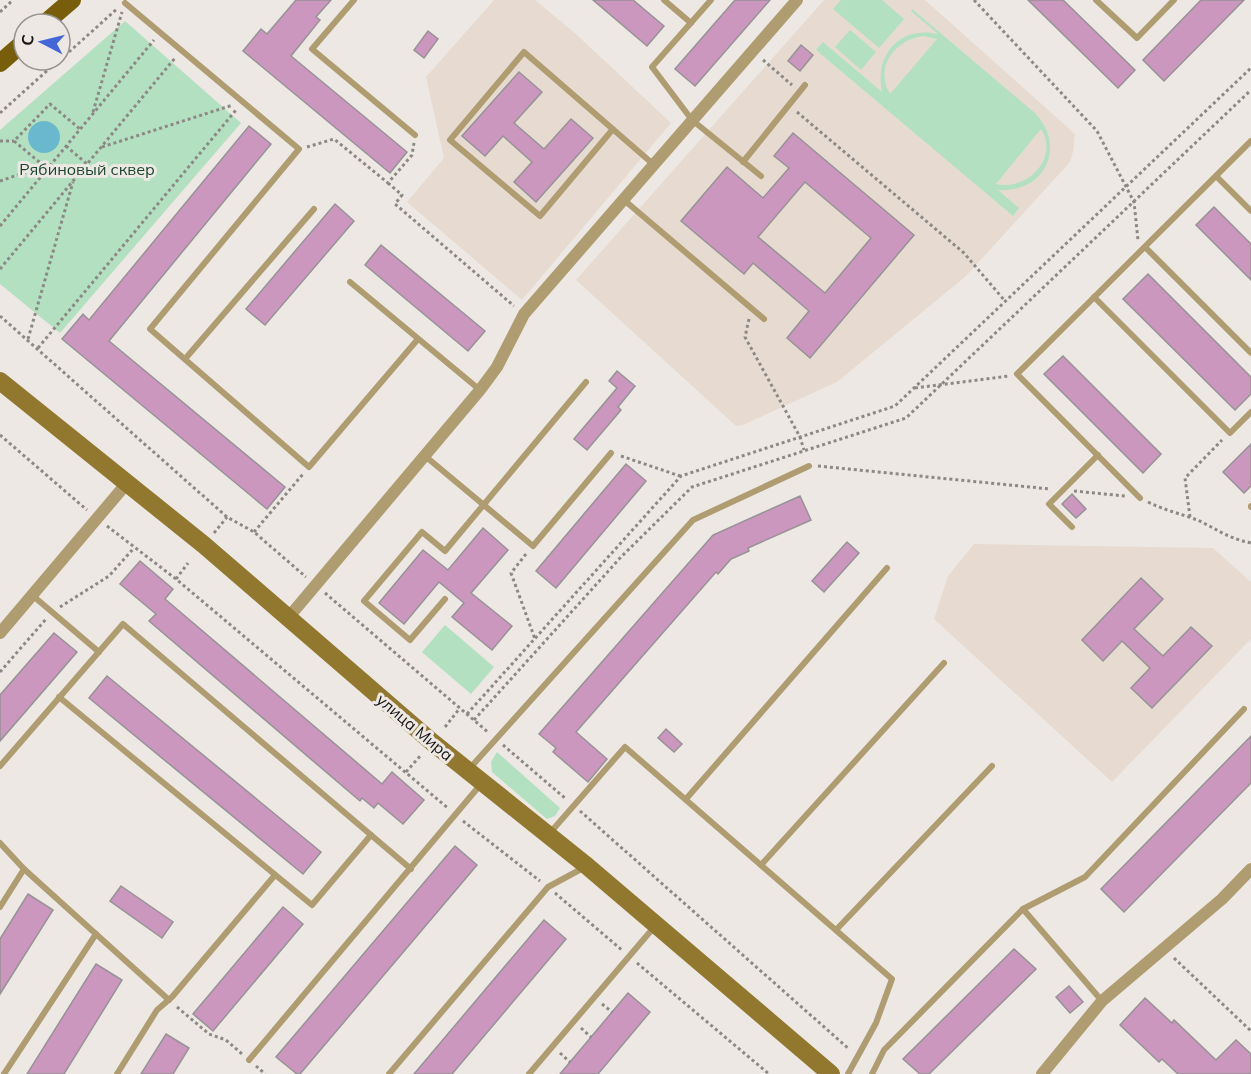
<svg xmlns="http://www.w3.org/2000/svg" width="1251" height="1074" viewBox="0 0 1251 1074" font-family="Mulish,sans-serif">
	<rect width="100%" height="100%" fill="#ede8e3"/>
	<!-- built -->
	<g fill="#e7dbd1">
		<polygon points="494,0 535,0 576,34 671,123 522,300 407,202 444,158 426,77"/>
		<polygon points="824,0 925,0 1075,134 1073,152 1070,162 965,277 837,382 743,425 736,426 576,280"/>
		<polygon points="974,544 1213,548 1251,582 1251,639 1112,782 934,619 948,576"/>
	</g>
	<!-- green -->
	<g fill="#b3e0c1" fill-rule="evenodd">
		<polygon points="841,0 882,0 904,19 879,48 833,9"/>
		<path d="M912,9L1035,113C1067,147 1045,193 998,190L1019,208L1013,216L816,50L823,42L882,92C874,55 900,25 938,34L911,11ZM923,36L937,39L890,94C874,67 895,40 923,36ZM1041,129C1060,159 1026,191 996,184Z"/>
		<polygon points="125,21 241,123 60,333 0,284 0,130"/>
		<polygon points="850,30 876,52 861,70 835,47"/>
		<polygon points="445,625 494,667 471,694 422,652"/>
		<polygon points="497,752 560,808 555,816 547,819 492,772 491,762"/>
	</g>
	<!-- water -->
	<circle fill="#6ab8cd" cx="44" cy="137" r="16"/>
	<!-- building -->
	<g fill="#cb97bf" stroke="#979296" stroke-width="1.5" fill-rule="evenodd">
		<polygon points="296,0 331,0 316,17 320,20 291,56 407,152 390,173 243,51 261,29 267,34"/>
		<polygon points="593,0 633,0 664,26 647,46"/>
		<polygon points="735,0 770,0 695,86 675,69"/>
		<polygon points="1028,0 1063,0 1135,70 1118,88"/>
		<polygon points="1201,0 1244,0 1164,81 1143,60"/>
		<polygon points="428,31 438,39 424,58 414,50"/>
		<polygon points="801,45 813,55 800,71 788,61"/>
		<polygon points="519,72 542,92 514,123 544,149 571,119 593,138 536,202 514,182 532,162 503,136 485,156 462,136"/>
		<polygon points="249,126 271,144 109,341 285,487 267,509 62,339 83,314 89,320"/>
		<path d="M793,133L914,235L810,358L787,338L809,311L753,263L744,274L681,221L727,167L763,198L789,168L774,156ZM805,182L871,238L825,293L758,237Z"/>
		<polygon points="335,204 354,221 265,325 246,309"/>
		<polygon points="1214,207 1251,244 1251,280 1196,225"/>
		<polygon points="381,245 485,331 468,351 365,265"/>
		<polygon points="1148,274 1251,377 1251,394 1235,410 1123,299"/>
		<polygon points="1063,356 1161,454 1143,473 1044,374"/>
		<polygon points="617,371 635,386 618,407 621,410 587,450 574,439 617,388 609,381"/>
		<polygon points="1251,444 1251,486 1244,493 1223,472"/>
		<polygon points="626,464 646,481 556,588 536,571"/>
		<polygon points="1072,494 1086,509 1076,518 1062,504"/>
		<polygon points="800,496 811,520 748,548 749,551 731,559 718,574 716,572 576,732 607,759 588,782 553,752 556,748 539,734 713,535"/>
		<polygon points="483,528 508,550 471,593 512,626 492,650 452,617 464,603 439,582 404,624 379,603 423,550 448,570"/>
		<polygon points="847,542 859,553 824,592 812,581"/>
		<polygon points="140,561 173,589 165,599 382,784 392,772 424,800 403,824 378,803 374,808 362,798 360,801 149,621 156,614 120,584"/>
		<polygon points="1141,578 1163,599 1134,629 1163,656 1191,627 1212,646 1152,708 1131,688 1150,668 1122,641 1103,661 1082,640"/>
		<polygon points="54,633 77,652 0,741 0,695"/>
		<polygon points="107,676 321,852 303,874 89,698"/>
		<polygon points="666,729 682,744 674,752 658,738"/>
		<polygon points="1251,736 1251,783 1124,912 1101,889"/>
		<polygon points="455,846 477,865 300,1074 297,1074 276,1057"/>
		<polygon points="121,886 173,922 162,938 110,901"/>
		<polygon points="28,894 53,910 0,994 0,939"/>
		<polygon points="283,907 303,924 213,1031 193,1014"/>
		<polygon points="544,920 566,939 452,1074 414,1074"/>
		<polygon points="1014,949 1036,969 929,1074 920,1074 903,1059"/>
		<polygon points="96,964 122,980 64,1074 27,1074"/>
		<polygon points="1069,986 1083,1002 1070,1013 1056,997"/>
		<polygon points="628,993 650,1012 598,1074 560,1074"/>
		<polygon points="1145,998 1172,1023 1174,1020 1216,1060 1236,1040 1251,1054 1251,1074 1178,1074 1162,1059 1159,1062 1120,1025"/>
		<polygon points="166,1034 189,1048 173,1074 141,1074"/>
	</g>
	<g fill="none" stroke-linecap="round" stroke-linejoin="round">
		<!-- path -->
		<g stroke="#8c8985" stroke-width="3" stroke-dasharray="3 3" stroke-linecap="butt">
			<polyline points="974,0 1097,131 1134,202 1138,240"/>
			<polyline points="0,12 13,0"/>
			<polyline points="60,60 117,9"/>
			<polyline points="763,60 792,85"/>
			<polyline points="93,112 122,12"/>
			<polyline points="797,112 964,253 1005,301"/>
			<polyline points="0,113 59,60"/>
			<polyline points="0,141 14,141"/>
			<polyline points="66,146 87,164"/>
			<polyline points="102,147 233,105"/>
			<polyline points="307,147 334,139 388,183 412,155 414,143"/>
			<polyline points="44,166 14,141 50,104 80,129"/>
			<polyline points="0,181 44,166"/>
			<polyline points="388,183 402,195 395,204 514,306"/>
			<polyline points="0,226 154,40"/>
			<polyline points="0,269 175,58"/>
			<polyline points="0,316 227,517 254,532 306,577"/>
			<polyline points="749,319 745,337 800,437 804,450"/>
			<polyline points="28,339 73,182"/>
			<polyline points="38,348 236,110"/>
			<polyline points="915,388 1009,376"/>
			<polyline points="0,435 87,510"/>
			<polyline points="621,456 680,476"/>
			<polyline points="818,466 1050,489"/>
			<polyline points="1074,491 1125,496"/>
			<path d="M1148,502C1162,509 1174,512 1189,517C1213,525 1222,537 1251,543"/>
			<polyline points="1190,517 1185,478 1222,440"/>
			<polyline points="107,526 176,579 449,809"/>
			<polyline points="254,532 303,474"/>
			<polyline points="214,533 227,517"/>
			<polyline points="526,554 511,573 535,639"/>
			<polyline points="176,579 188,563"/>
			<polyline points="325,593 489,733"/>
			<polyline points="60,607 109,576 134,548"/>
			<polyline points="0,672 46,619"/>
			<polyline points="467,714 681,476 895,406 1251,68"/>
			<polyline points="474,720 621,557 692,487 906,418 1251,90"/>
			<polyline points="445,727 460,708"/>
			<polyline points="503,745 566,799"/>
			<polyline points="406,772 421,755"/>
			<polyline points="580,811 849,1049"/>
			<polyline points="463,821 540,881"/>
			<polyline points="555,893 623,951"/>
			<polyline points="1174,958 1251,1031"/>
			<polyline points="637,963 769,1074"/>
			<polyline points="602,1004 612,1012"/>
			<polyline points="177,1007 209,1034 226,1040 242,1054"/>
			<polyline points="581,1028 591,1037"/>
			<polyline points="560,1053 570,1062"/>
			<polyline points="256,1066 265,1074"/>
		</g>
		<!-- lane -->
		<g stroke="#af9c70" stroke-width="6">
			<polyline points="354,0 312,49 415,135"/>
			<polyline points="664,0 691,23"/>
			<polyline points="711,0 652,67 692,120 761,176"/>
			<polyline points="1096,0 1137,38 1174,0"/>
			<polyline points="125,3 299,149 150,329 309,467 418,339"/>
			<polyline points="613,129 540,216 450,140 524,52 653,164"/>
			<polyline points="743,162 805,85"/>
			<polyline points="1216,176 1251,211"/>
			<polyline points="624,200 764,319"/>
			<polyline points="1145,247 1251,353"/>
			<polyline points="350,282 480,390"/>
			<polyline points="1094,297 1230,433 1251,412"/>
			<polyline points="185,359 314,209"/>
			<polyline points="425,456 533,546 611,453"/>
			<polyline points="1140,498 1017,374 1251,141"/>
			<polyline points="1251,506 1251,507"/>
			<polyline points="1072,527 1049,504 1098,455"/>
			<polyline points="32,595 99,652"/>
			<polyline points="445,599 410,640 364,601 422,532 445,551 586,382"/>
			<polyline points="59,697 312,905 371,835 411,869"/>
			<polyline points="0,766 123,624 371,835"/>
			<polyline points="470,768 693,520 809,466"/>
			<polyline points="686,799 887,568"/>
			<polyline points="549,834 625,747 892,979 876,1023 848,1074"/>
			<polyline points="0,843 24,869 0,907"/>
			<polyline points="761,865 944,663"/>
			<polyline points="24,869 169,1000"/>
			<polyline points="1023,909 1102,1001"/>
			<polyline points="836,930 992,766"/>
			<polyline points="249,1060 481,784"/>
			<polyline points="4,1074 96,934"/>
			<polyline points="117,1074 157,1010 172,997 275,875"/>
			<polyline points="389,1074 548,887 585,867"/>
			<polyline points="529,1074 655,926"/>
			<polyline points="872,1074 884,1050 1023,909 1085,877 1244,709"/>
		</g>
		<!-- street -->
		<g stroke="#af9c70" stroke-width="12">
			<polyline points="288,618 480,390 497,367 524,314 797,0"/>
			<polyline points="0,633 127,483"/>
			<polyline points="1042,1074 1102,1001 1222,899 1251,869"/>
		</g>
		<!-- secondary -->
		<polyline stroke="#92772e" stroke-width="18" points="0,381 204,545 432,742 587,866 831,1074"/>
		<!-- primary -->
		<g stroke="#785d0b" stroke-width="18">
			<polyline points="44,24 72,0"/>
			<polyline points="0,63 24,42"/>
		</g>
	</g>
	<g text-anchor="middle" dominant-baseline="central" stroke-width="6" stroke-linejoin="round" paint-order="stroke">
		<!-- park labels -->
		<g font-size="16" fill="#19462c" stroke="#ede8e3">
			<text x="87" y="169">Рябиновый сквер</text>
		</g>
		<!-- street labels -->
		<g font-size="16" fill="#171614" stroke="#ede8e3">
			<text transform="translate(415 727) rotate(40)">улица Мира</text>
		</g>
	</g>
	<!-- north arrow -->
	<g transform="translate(42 42) rotate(277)"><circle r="28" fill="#ede8e3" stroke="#979490" stroke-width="1.5"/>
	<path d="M0-4.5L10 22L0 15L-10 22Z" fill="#4367da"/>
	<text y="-9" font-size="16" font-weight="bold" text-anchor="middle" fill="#171614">С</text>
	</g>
</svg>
